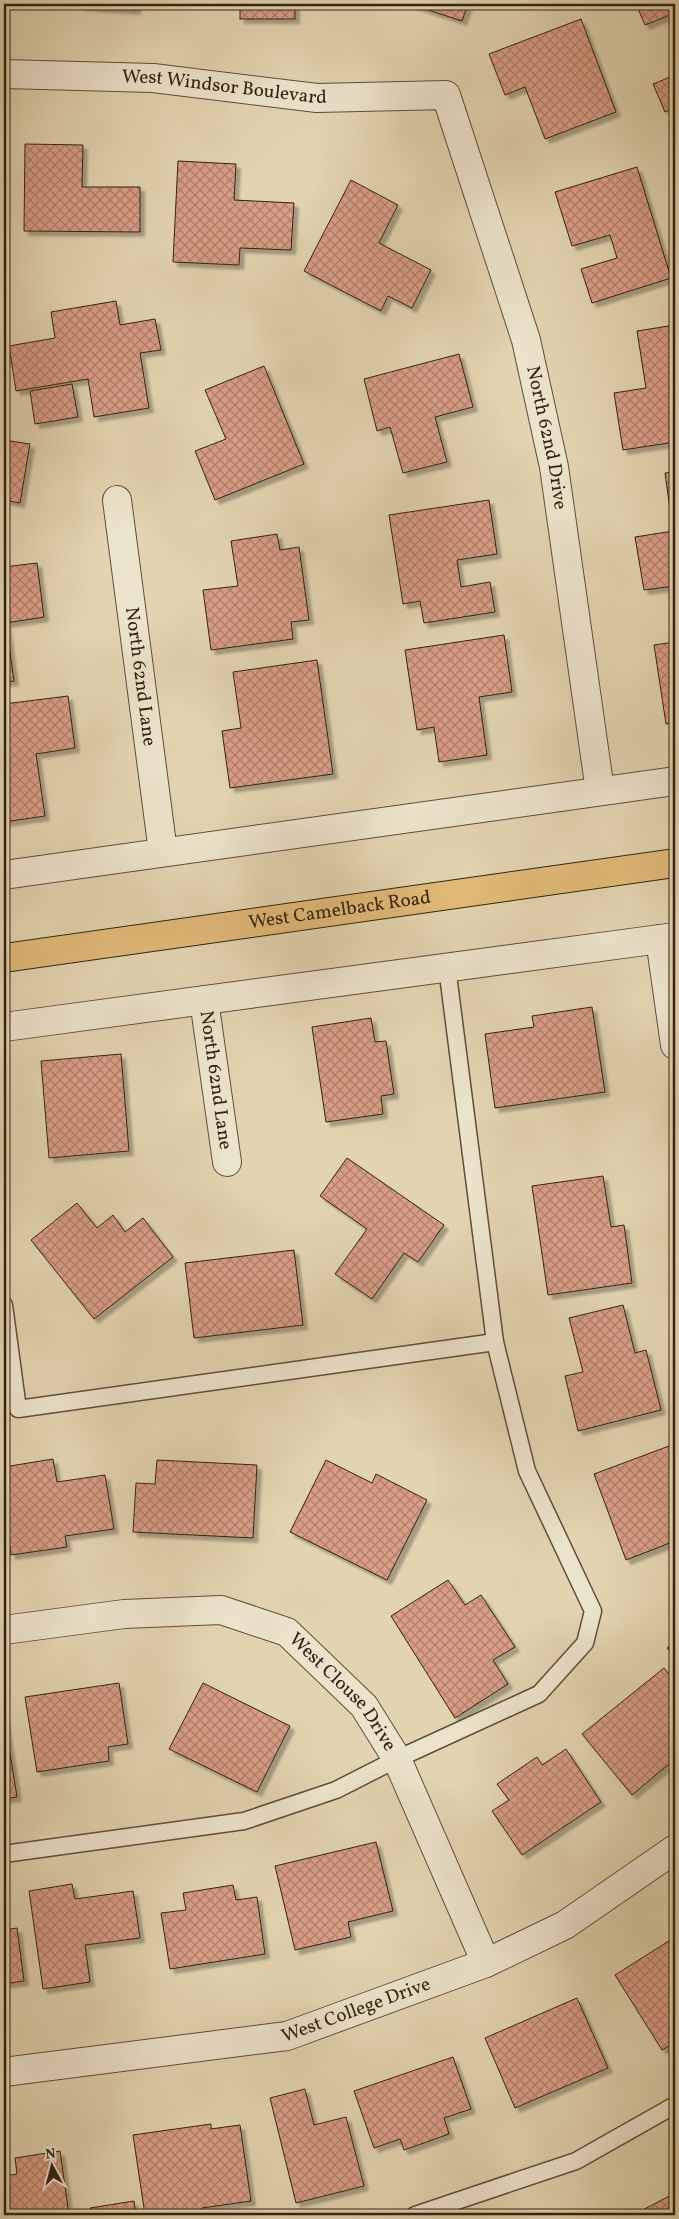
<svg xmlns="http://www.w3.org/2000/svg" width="679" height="2219" viewBox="0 0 679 2219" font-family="Vollkorn,serif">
	<defs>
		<pattern id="building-cross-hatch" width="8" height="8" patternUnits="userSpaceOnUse" patternTransform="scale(1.25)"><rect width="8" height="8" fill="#da9d86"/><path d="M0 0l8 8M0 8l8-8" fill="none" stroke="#b1806c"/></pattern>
		<filter id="shadow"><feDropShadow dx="4.5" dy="4.5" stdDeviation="1" flood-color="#0004"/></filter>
	</defs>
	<rect width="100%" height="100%" fill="#e2d4b0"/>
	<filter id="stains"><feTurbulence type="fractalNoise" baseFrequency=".004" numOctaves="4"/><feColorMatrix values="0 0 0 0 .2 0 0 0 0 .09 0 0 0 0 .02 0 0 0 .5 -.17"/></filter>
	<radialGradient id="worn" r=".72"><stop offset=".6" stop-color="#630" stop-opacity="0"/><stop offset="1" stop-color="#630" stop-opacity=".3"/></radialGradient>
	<!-- building -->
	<g fill="url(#building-cross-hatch)" stroke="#322311" filter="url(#shadow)">
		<polygon points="80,4 136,4 136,10 79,6"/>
		<rect x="240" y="4" width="55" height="15"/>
		<polygon points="410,4 468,4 462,21"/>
		<polygon points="636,4 675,4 675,13 645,25"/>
		<polygon points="581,19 616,112 545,139 525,87 505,95 489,54"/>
		<polygon points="675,75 675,108 665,112 653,84"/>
		<polygon points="25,144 83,145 82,187 140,187 140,232 24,231"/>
		<polygon points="178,161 236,164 234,200 294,203 291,250 240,248 239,265 173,262"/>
		<polygon points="637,167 671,278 592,303 581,269 617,258 610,235 572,246 555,192"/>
		<polygon points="351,180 398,205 379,243 431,270 412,308 388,296 381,311 304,271"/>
		<polygon points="116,301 120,325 155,319 161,350 140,353 149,408 94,417 88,379 16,391 9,346 55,338 51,312"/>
		<polygon points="675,325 675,442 623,450 614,393 646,388 637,331"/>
		<polygon points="459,354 473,407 435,417 447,462 403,473 390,427 377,431 364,379"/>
		<polygon points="264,366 304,464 215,500 195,451 226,439 205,390"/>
		<polygon points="72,384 78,417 35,424 30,391"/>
		<polygon points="4,440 30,444 20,503 4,500"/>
		<polygon points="675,472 675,586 644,590 635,537 673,531 665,473"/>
		<polygon points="489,500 497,554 457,560 461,587 490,582 495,612 424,623 420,601 403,604 389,515"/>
		<polygon points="277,534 280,550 299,547 309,620 291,622 293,639 211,650 203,590 238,586 231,541"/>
		<polygon points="37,563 44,617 6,623 14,681 4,682 4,567"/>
		<polygon points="504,635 512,692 479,697 487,755 439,762 434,727 417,730 405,650"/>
		<polygon points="675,642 675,723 666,724 654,645"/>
		<polygon points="317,660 333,774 230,788 222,731 241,728 233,672"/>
		<polygon points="68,696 75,748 36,754 45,816 4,822 4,704"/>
		<polygon points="592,1007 605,1092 495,1108 485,1034 534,1027 532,1016"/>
		<polygon points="371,1018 375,1042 386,1041 394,1094 381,1096 383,1114 326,1122 312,1027"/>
		<polygon points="121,1054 129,1151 49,1158 41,1061"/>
		<polygon points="347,1158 444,1225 418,1262 404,1253 372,1299 335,1274 367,1229 320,1196"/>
		<polygon points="603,1176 611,1227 624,1225 632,1283 548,1295 532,1186"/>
		<polygon points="77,1203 97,1228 113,1215 125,1232 143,1218 173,1257 94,1319 31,1240"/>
		<polygon points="294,1250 303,1325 194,1338 185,1263"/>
		<polygon points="623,1305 635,1353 646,1350 661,1410 578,1431 565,1376 583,1372 569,1318"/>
		<polygon points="669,1446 675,1462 675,1541 626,1560 594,1474"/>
		<polygon points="53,1459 57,1482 105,1475 114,1529 65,1536 67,1547 11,1555 4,1506 4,1467"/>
		<polygon points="157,1460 257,1465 253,1538 133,1532 136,1483 155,1484"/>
		<polygon points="326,1460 372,1483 376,1474 427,1500 387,1580 290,1532"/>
		<polygon points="448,1580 465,1605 481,1595 515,1647 493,1660 508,1684 455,1718 391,1616"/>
		<polygon points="675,1640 675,1657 667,1648"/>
		<polygon points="664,1668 675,1682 675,1759 632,1795 582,1734"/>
		<polygon points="119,1683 128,1744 108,1747 109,1761 37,1772 25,1697"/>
		<polygon points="203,1683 290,1726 257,1792 169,1749"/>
		<polygon points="4,1715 17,1797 4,1799"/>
		<polygon points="566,1749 601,1802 522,1855 492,1811 509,1800 497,1784 537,1757 542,1765"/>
		<polygon points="376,1842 393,1911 348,1922 351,1937 295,1950 275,1866"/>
		<polygon points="72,1884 75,1899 133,1891 140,1938 85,1945 90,1982 43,1989 29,1891"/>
		<polygon points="233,1885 236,1900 257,1897 265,1954 170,1969 161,1913 186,1910 183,1893"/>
		<polygon points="17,1928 24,1981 4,1984 4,1930"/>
		<polygon points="675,1937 675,2042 662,2050 615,1975"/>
		<polygon points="577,1998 608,2068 515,2108 485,2038"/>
		<polygon points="453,2057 471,2109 444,2118 449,2134 404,2150 400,2139 374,2148 354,2091"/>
		<polygon points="305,2089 314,2125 346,2117 364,2186 296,2203 270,2098"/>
		<polygon points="211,2124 211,2129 240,2125 251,2201 202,2208 203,2215 145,2215 133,2135"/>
		<polygon points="60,2151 69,2215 4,2215 4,2176 17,2174 15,2158"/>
		<polygon points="675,2193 675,2215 633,2215"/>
		<polygon points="134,2201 136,2215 92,2215 90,2208"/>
	</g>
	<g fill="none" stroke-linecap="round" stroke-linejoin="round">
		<!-- lane casing -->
		<g stroke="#5e4f39" stroke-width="19">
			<g id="lane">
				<polyline points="4,1305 18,1409 495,1342"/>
				<polyline points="4,1854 244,1821 336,1790 397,1759 539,1694 585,1643 593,1611 527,1471 495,1342 447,967"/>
				<polyline points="415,2215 576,2161 675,2105"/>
			</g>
		</g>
		<!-- street casing -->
		<g stroke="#5e4f39" stroke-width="30">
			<g id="street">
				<path id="s1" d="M4,74L153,78L317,98L446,95L526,340L554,467L600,791"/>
				<path id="s2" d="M117,500L163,852"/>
				<polyline points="4,875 675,781"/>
				<polyline points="660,939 675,1045"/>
				<path id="s3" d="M204,1000L227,1162"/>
				<polyline points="4,1027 675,937"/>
				<path id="s4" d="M4,1630L124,1614L221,1610L287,1632L364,1706L397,1759L486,1963"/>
				<path id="s5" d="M4,2072L287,2036L486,1963L565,1925L675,1849"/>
			</g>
		</g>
		<!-- primary casing -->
		<g stroke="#322311" stroke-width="30">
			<g id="primary">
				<path id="s6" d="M4,958L675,863"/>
			</g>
		</g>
		<!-- lane -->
		<use href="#lane" stroke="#ece3cc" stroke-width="16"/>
		<!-- street -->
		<use href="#street" stroke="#ece3cc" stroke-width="28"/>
		<!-- primary -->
		<use href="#primary" stroke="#e1ba78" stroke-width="28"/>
	</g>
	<g text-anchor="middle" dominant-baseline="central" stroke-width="4.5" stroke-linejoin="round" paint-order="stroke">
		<!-- street labels -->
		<g font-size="19" fill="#322311" stroke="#ece3cc">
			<text stroke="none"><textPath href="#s1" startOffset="221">West Windsor Boulevard</textPath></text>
			<text stroke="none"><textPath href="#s1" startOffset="801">North 62nd Drive</textPath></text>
			<text stroke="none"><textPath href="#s2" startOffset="178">North 62nd Lane</textPath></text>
			<text stroke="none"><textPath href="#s6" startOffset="339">West Camelback Road</textPath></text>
			<text stroke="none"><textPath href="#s3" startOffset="81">North 62nd Lane</textPath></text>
			<text stroke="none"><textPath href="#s4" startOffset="370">West Clouse Drive</textPath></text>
			<text stroke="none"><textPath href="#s5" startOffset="359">West College Drive</textPath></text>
		</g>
	</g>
	<!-- margin -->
	<rect width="679" height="2219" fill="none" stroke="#e2d4b0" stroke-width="20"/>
	<rect x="5" y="5" width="669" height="2209" fill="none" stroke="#322311" stroke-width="2.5"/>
	<rect x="10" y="10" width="659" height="2199" fill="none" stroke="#322311"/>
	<!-- north arrow -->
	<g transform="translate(52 2166) rotate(353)" stroke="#ece3cc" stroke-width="4" paint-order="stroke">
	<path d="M0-4L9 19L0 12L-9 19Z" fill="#322311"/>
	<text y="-8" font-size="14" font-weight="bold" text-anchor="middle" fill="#322311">N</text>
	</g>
	<rect width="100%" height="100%" filter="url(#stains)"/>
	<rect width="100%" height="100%" fill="url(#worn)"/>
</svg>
